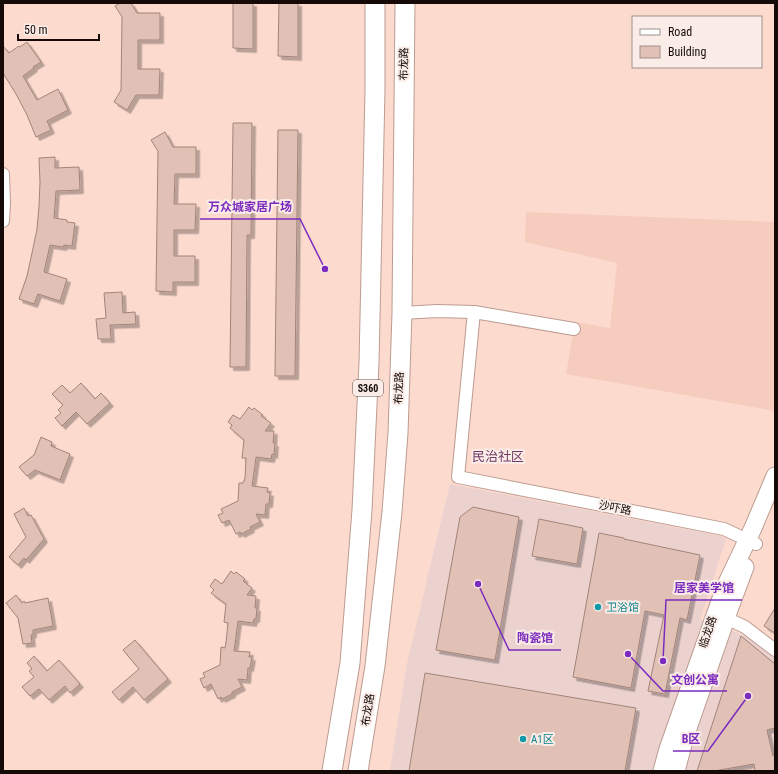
<svg xmlns="http://www.w3.org/2000/svg" width="778" height="774" viewBox="0 0 778 774" font-family="'Roboto Condensed','Noto Sans SC',sans-serif">
	<defs>
		<filter id="shadow"><feDropShadow dx="3.5" dy="3.5" stdDeviation="0" flood-color="#0004"/></filter>
	</defs>
	<rect width="100%" height="100%" fill="#fcdace"/>
	<!-- commercial -->
	<polygon fill="#ecd2cf" points="450,484 721,536 726,539 700,620 744,635 751,639 775,658 775,771 755,771 754,767 724,771 390,771 407,663"/>
	<!-- built -->
	<polygon fill="#f5ccbd" points="526,212 775,222 775,411 566,374 575,322 610,328 617,263 525,242"/>
	<!-- building -->
	<g fill="#e1c1b5" stroke="#a28479" filter="url(#shadow)">
		<polygon points="120,3 131,3 137,13 160,13 160,40 138,40 138,69 160,69 159,95 136,95 127,110 114,102 121,90 122,17 115,6"/>
		<polygon points="233,3 253,3 253,49 233,48"/>
		<polygon points="279,3 298,3 298,57 278,56"/>
		<polygon points="27,42 41,62 33,67 34,68 23,76 37,100 58,89 68,110 47,121 51,130 36,137 27,115 16,94 3,73 3,46 9,53 19,46 20,47"/>
		<polygon points="233,123 252,123 251,235 247,235 246,367 230,367"/>
		<polygon points="278,130 298,130 295,376 275,376"/>
		<polygon points="165,132 173,147 196,147 196,174 175,174 174,204 196,204 195,230 174,230 174,256 195,256 195,282 173,282 173,292 156,291 158,151 151,140"/>
		<polygon points="55,157 55,168 79,167 80,190 56,191 54,218 67,220 67,222 75,223 72,246 64,245 63,247 50,245 44,272 67,279 60,301 38,294 34,304 19,299 27,276 32,253 37,229 39,206 40,182 39,158"/>
		<polygon points="122,292 123,313 135,312 136,324 110,325 111,339 98,339 96,319 106,318 104,293"/>
		<polygon points="81,383 95,399 101,393 110,403 87,424 76,412 62,426 55,418 61,413 58,410 63,405 52,394 62,385 70,393"/>
		<polygon points="249,407 252,410 254,408 263,415 261,416 271,423 265,431 274,431 273,443 275,443 274,455 272,454 271,459 256,457 255,465 252,486 268,488 267,492 270,493 269,504 266,504 265,515 256,514 260,522 250,527 251,529 241,534 240,532 236,534 229,520 222,523 218,515 223,513 221,509 238,501 239,483 243,483 245,478 246,458 242,458 244,440 230,428 232,425 228,422 233,415 240,419"/>
		<polygon points="41,437 52,442 51,446 70,454 60,480 35,470 27,476 19,467 34,455"/>
		<polygon points="473,507 519,517 495,660 436,650 460,517"/>
		<polygon points="24,508 28,516 31,515 44,539 26,560 24,558 18,565 9,557 26,537 14,514"/>
		<polygon points="539,519 583,528 577,564 532,556"/>
		<polygon points="599,533 624,538 624,539 700,555 687,620 680,618 665,694 648,691 664,615 645,611 631,688 573,677"/>
		<polygon points="231,571 234,574 236,572 245,579 243,581 252,588 247,595 256,596 255,608 257,608 256,619 254,619 253,623 238,621 234,651 250,652 249,657 252,657 250,668 248,668 247,680 238,679 242,687 232,692 232,694 222,699 221,697 218,699 211,684 204,688 200,679 205,677 203,673 220,665 221,647 225,648 226,642 228,623 224,622 226,604 211,593 214,590 210,586 215,579 222,584"/>
		<polygon points="16,595 22,603 24,601 25,603 48,598 53,626 33,630 33,634 31,635 32,643 23,644 18,618 6,603"/>
		<polygon points="775,608 775,633 764,626"/>
		<polygon points="741,636 775,664 775,728 767,730 773,756 775,755 775,771 755,771 754,764 714,771 697,771"/>
		<polygon points="135,640 168,679 144,700 133,687 119,700 112,692 139,669 123,650"/>
		<polygon points="34,656 47,671 59,660 80,684 70,693 65,686 49,700 39,689 30,696 22,687 34,677 29,671 32,669 27,663"/>
		<polygon points="425,673 636,708 625,771 409,771"/>
	</g>
	<g fill="none" stroke-linecap="round" stroke-linejoin="round">
		<!-- street casing -->
		<g stroke="#bc9c91" stroke-width="14">
			<g id="street">
				<polyline points="3,174 4,203 3,221"/>
				<polyline points="474,312 458,477 724,529 756,544"/>
				<polyline points="402,313 437,311 474,312 574,329"/>
				<polyline points="726,618 745,627 775,650"/>
			</g>
		</g>
		<!-- secondary casing -->
		<g stroke="#bc9c91" stroke-width="19">
			<g id="secondary">
				<polyline points="662,771 668,749 725,587 753,528 775,476"/>
				<polyline points="676,771 685,737 730,607 745,567"/>
			</g>
		</g>
		<!-- primary casing -->
		<g stroke="#bc9c91" stroke-width="21">
			<g id="primary">
				<polyline points="332,771 350,663 362,510 369,363 375,90 375,3"/>
				<polyline points="358,771 375,666 392,512 398,433 402,313 405,3"/>
			</g>
		</g>
		<!-- street -->
		<use href="#street" stroke="#fff" stroke-width="12"/>
		<!-- secondary -->
		<use href="#secondary" stroke="#fff" stroke-width="17"/>
		<!-- primary -->
		<use href="#primary" stroke="#fff" stroke-width="19"/>
	</g>
	<!-- markers -->
	<g fill="#0f9aa8" stroke="#faece7" stroke-width="1.5">
		<circle cx="598" cy="607" r="4"/>
		<circle cx="523" cy="739" r="4"/>
	</g>
	<g text-anchor="middle" dominant-baseline="central" stroke-width="4" stroke-linejoin="round" paint-order="stroke">
		<!-- shield labels -->
		<rect fill="#faece7" stroke="#5a4e4a" stroke-width="1" x="353" y="380" width="30" height="16" rx="3"/>
		<g font-size="10" font-weight="bold" fill="#150a07">
			<text x="368" y="388">S360</text>
		</g>
		<!-- street labels -->
		<g font-size="11" fill="#150a07" stroke="#faece7">
			<text transform="translate(404 64) rotate(-89)">布龙路</text>
			<text transform="translate(399 388) rotate(-88)">布龙路</text>
			<text transform="translate(615 508) rotate(11)">沙吓路</text>
			<text transform="translate(708 632) rotate(-71)">临龙路</text>
			<text transform="translate(368 710) rotate(-81)">布龙路</text>
		</g>
		<!-- culture labels -->
		<g font-size="11" fill="#0d838f" stroke="#faece7" text-anchor="start">
			<text x="606" y="607">卫浴馆</text>
			<text x="531" y="739">A1区</text>
		</g>
		<!-- quarter labels -->
		<g font-size="13" fill="#723a67" stroke="#faece7">
			<text x="498" y="456">民治社区</text>
		</g>
	</g>
	<!-- callouts -->
	<path fill="none" stroke="#7b2cbf" stroke-width="1.5" d="M325 269L300 219H200M663 661L666 600H742M478 584L509 650H561M628 654L663 691H727M748 696L708 751H673"/>
	<g fill="#7b2cbf" stroke="#faece7" stroke-width="1.5">
		<circle cx="325" cy="269" r="4"/>
		<circle cx="663" cy="661" r="4"/>
		<circle cx="478" cy="584" r="4"/>
		<circle cx="628" cy="654" r="4"/>
		<circle cx="748" cy="696" r="4"/>
	</g>
	<g font-size="12" text-anchor="middle" font-weight="bold" fill="#7b2cbf" stroke="#faece7" stroke-width="4" stroke-linejoin="round" paint-order="stroke">
		<text x="250" y="211">万众城家居广场</text>
		<text x="704" y="592">居家美学馆</text>
		<text x="535" y="642">陶瓷馆</text>
		<text x="695" y="684">文创公寓</text>
		<text x="691" y="743">B区</text>
	</g>
	<!-- border -->
	<rect width="778" height="774" fill="none" stroke="#150a07" stroke-width="8"/>
	<!-- legend -->
	<rect x="632" y="16" width="130" height="52" fill="#faece7" stroke="#9e928d"/>
	<rect x="640" y="29" width="20" height="6" fill="#ffffff" stroke="#9e928d"/>
	<text x="668" y="36" font-size="12" fill="#150a07">Road</text>
	<rect x="640" y="46" width="20" height="12" fill="#e1c1b5" stroke="#9e928d"/>
	<text x="668" y="56" font-size="12" fill="#150a07">Building</text>
	<!-- scale -->
	<path d="M18 34v6h81v-6" fill="none" stroke="#150a07" stroke-width="2"/>
	<text x="24" y="34" font-size="12" fill="#150a07" stroke="#faece7" stroke-width="3" paint-order="stroke">50 m</text>
</svg>
